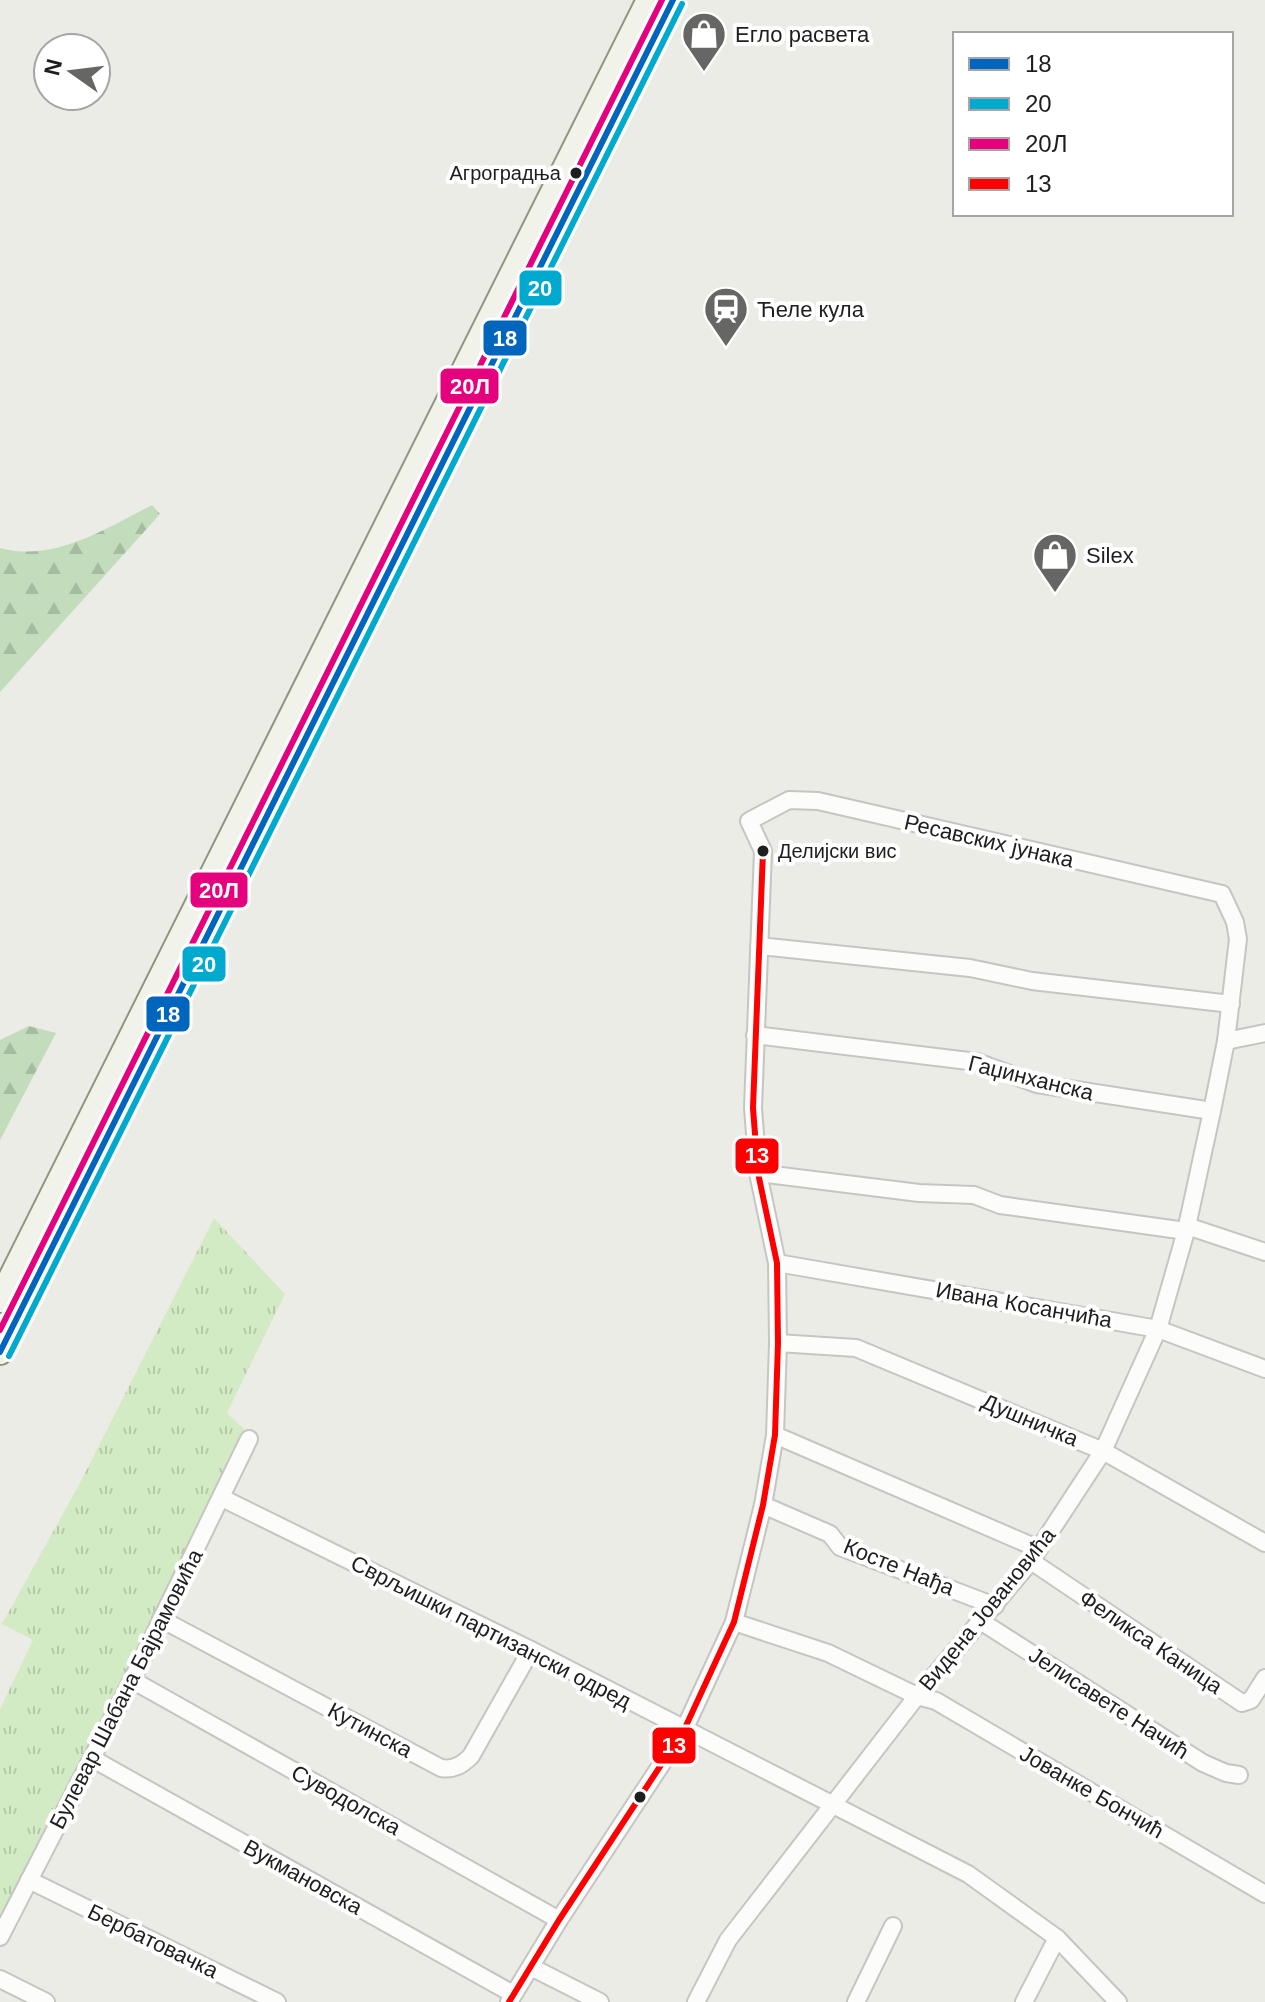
<svg xmlns="http://www.w3.org/2000/svg" width="1265" height="2002" viewBox="0 0 1265 2002" font-family="Helvetica,sans-serif">
	<defs>
		<pattern id="grass-tufts" width="24" height="20" patternUnits="userSpaceOnUse" patternTransform="scale(2)"><rect width="24" height="20" fill="#d3ebc5"/><path d="M3 7l-1-3M5 7V3M7 7l1-3M15 17l-1-3M17 17v-4M19 17l1-3" fill="none" stroke="#b5c9a9"/></pattern>
		<pattern id="forest-firs" width="22" height="20" patternUnits="userSpaceOnUse" patternTransform="scale(2)"><rect width="22" height="20" fill="#c2dcbc"/><path d="M5 1l3.5 6h-7zM16 11l3.5 6h-7z" fill="#a6bca1"/></pattern>
	</defs>
	<rect width="100%" height="100%" fill="#ecece7"/>
	<!-- grass -->
	<polygon fill="url(#grass-tufts)" points="214,1218 285,1294 227,1413 250,1435 0,1936 0,1709 33,1640 2,1624 81,1481"/>
	<!-- forest -->
	<g fill="url(#forest-firs)">
		<path d="M152,505L160,514L0,692V548C53,563 107,528 152,505Z"/>
		<polygon points="29,1026 56,1033 0,1140 0,1040"/>
	</g>
	<g fill="none" stroke-linecap="round" stroke-linejoin="round">
		<!-- minor casing -->
		<g stroke="#c5c5c3" stroke-width="20">
			<g id="minor">
				<polyline points="759,946 970,968 1032,981 1231,1004"/>
				<polyline points="755,1035 977,1062 1037,1084 1212,1111"/>
				<polyline points="1226,1041 1265,1033"/>
				<polyline points="758,1173 919,1193 974,1195 1000,1205 1186,1231"/>
				<polyline points="1187,1226 1265,1252"/>
				<polyline points="777,1263 1158,1329 1265,1369"/>
				<polyline points="778,1343 856,1348 1103,1451 1265,1543"/>
				<polyline points="775,1435 1039,1549"/>
				<polyline points="222,1498 531,1650 968,1874 1057,1938 1118,2002"/>
				<polyline points="763,1505 830,1534 840,1547 995,1606"/>
				<polyline points="1031,1561 1242,1703 1251,1700 1265,1678"/>
				<path d="M161,1619L441,1768C454,1770 462,1765 471,1756L531,1650"/>
				<polyline points="734,1622 828,1653 917,1696 936,1701 1265,1894"/>
				<polyline points="982,1622 1203,1763 1226,1773 1239,1775"/>
				<polyline points="132,1680 559,1920"/>
				<polyline points="93,1759 513,1994"/>
				<polyline points="29,1880 277,2002"/>
				<polyline points="0,1937 132,1680 249,1439"/>
				<polyline points="531,1967 600,2002"/>
				<polyline points="0,1979 46,2002"/>
				<polyline points="509,2002 559,1920 684,1730 734,1622 763,1505 775,1435 778,1343 777,1263 758,1173 753,1108 763,851 749,821 789,800 818,801 1222,894 1235,922 1238,939 1226,1041 1212,1111 1186,1231 1158,1329 1103,1451 1031,1561 917,1696 728,1940 696,2002"/>
				<polyline points="856,2002 893,1926"/>
				<polyline points="1024,2002 1057,1938"/>
			</g>
		</g>
		<!-- secondary casing -->
		<g stroke="#90967e" stroke-width="28">
			<g id="secondary">
				<polyline points="0,1300 649,0"/>
				<polyline points="0,1352 673,0"/>
			</g>
		</g>
		<!-- minor -->
		<use href="#minor" stroke="#fcfcfb" stroke-width="16"/>
		<!-- secondary -->
		<use href="#secondary" stroke="#f1f3ea" stroke-width="24"/>
		<!-- bus-1 casing -->
		<g stroke="#fff" stroke-width="12">
			<polyline id="bus-1" points="0,1352 673,0"/>
		</g>
		<!-- bus-2 casing -->
		<g stroke="#fff" stroke-width="12">
			<polyline id="bus-2" points="9,1356 682,4"/>
		</g>
		<!-- bus-3 casing -->
		<g stroke="#fff" stroke-width="12">
			<polyline id="bus-3" points="0,1330 662,0"/>
		</g>
		<!-- bus-4 casing -->
		<g stroke="#fff" stroke-width="12">
			<polyline id="bus-4" points="509,2002 559,1920 684,1730 734,1622 763,1505 775,1435 778,1343 777,1263 758,1173 753,1108 763,851"/>
		</g>
		<!-- bus-1 -->
		<use href="#bus-1" stroke="#0065bd" stroke-width="6"/>
		<!-- bus-2 -->
		<use href="#bus-2" stroke="#00a9ce" stroke-width="6"/>
		<!-- bus-3 -->
		<use href="#bus-3" stroke="#e5007d" stroke-width="6"/>
		<!-- bus-4 -->
		<use href="#bus-4" stroke="#f00" stroke-width="6"/>
	</g>
	<!-- icons -->
	<defs>
		<g id="shop-pin" transform="scale(2.3)"><path d="M0 17L-7.5 6A9.5 9.5 0 1 1 7.5 6Z" fill="#666664" stroke="#fff"/><path d="M-5-2.5h2.3a2.7 3.5 0 0 1 5.4 0H5L5.5 6h-11ZM-1.5-2.5h3a1.5 2.3 0 0 0-3 0Z" fill="#fff"/></g>
		<g id="station-pin" transform="scale(2.3)"><path d="M0 17L-7.5 6A9.5 9.5 0 1 1 7.5 6Z" fill="#666664" stroke="#fff"/><path d="M-3-6H3Q5-6 5-4V2Q5 4 3 4L4.5 6H3L1.5 4h-3L-3 6H-4.5L-3 4Q-5 4-5 2V-4Q-5-6-3-6ZM-3.5-4v3h7v-3ZM-3.5 1v1.5H-2V1ZM2 1v1.5H3.5V1Z" fill="#fff"/></g>
	</defs>
	<g fill-rule="evenodd">
		<use href="#shop-pin" x="704" y="34"/>
		<use href="#station-pin" x="726" y="309"/>
		<use href="#shop-pin" x="1055" y="555"/>
	</g>
	<!-- markers -->
	<g fill="#1e1e1e" stroke="#fff" stroke-width="3">
		<circle cx="576" cy="173" r="7"/>
		<circle cx="763" cy="851" r="7"/>
		<circle cx="640" cy="1797" r="7"/>
	</g>
	<g text-anchor="middle" dominant-baseline="central" stroke-width="8" stroke-linejoin="round" paint-order="stroke">
		<!-- bus labels -->
		<g font-size="20" fill="#1e1e1e" stroke="#fff" text-anchor="end">
			<text x="561" y="173">Агроградња</text>
			<text x="778" y="851" text-anchor="start">Делијски вис</text>
		</g>
		<!-- poi labels -->
		<g font-size="22" fill="#1e1e1e" stroke="#fff" text-anchor="start">
			<text x="735" y="34">Егло расвета</text>
			<text x="757" y="309">Ћеле кула</text>
			<text x="1086" y="555">Silex</text>
		</g>
		<!-- street labels -->
		<g font-size="22" fill="#1e1e1e" stroke="#fff">
			<text transform="translate(989 841) rotate(13)">Ресавских јунака</text>
			<text transform="translate(1031 1078) rotate(14)">Гаџинханска</text>
			<text transform="translate(1024 1305) rotate(10)">Ивана Косанчића</text>
			<text transform="translate(1030 1420) rotate(23)">Душничка</text>
			<text transform="translate(899 1567) rotate(22)">Косте Нађа</text>
			<text transform="translate(987 1609) rotate(-51)">Видена Јовановића</text>
			<text transform="translate(491 1632) rotate(27)">Сврљишки партизански одред</text>
			<text transform="translate(1151 1642) rotate(34)">Феликса Каница</text>
			<text transform="translate(126 1689) rotate(-63)">Булевар Шабана Бајрамовића</text>
			<text transform="translate(1109 1703) rotate(33)">Јелисавете Начић</text>
			<text transform="translate(370 1730) rotate(28)">Кутинска</text>
			<text transform="translate(1092 1792) rotate(30)">Јованке Бончић</text>
			<text transform="translate(346 1800) rotate(29)">Суводолска</text>
			<text transform="translate(303 1877) rotate(29)">Вукмановска</text>
			<text transform="translate(153 1941) rotate(26)">Бербатовачка</text>
		</g>
	</g>
	<g stroke="#fff" stroke-width="3">
		<rect x="518" y="269" width="45" height="38" rx="8" fill="#00a9ce"/>
		<rect x="482" y="319" width="46" height="38" rx="8" fill="#0065bd"/>
		<rect x="439" y="367" width="61" height="38" rx="8" fill="#e5007d"/>
		<rect x="189" y="871" width="60" height="38" rx="8" fill="#e5007d"/>
		<rect x="181" y="945" width="46" height="38" rx="8" fill="#00a9ce"/>
		<rect x="145" y="995" width="46" height="38" rx="8" fill="#0065bd"/>
		<rect x="734" y="1137" width="46" height="38" rx="8" fill="#f00"/>
		<rect x="651" y="1726" width="46" height="39" rx="8" fill="#f00"/>
	</g>
	<g font-size="22" text-anchor="middle" font-weight="bold" fill="#fff">
		<text x="540" y="296">20</text>
		<text x="505" y="346">18</text>
		<text x="470" y="394">20Л</text>
		<text x="219" y="898">20Л</text>
		<text x="204" y="972">20</text>
		<text x="168" y="1022">18</text>
		<text x="757" y="1163">13</text>
		<text x="674" y="1753">13</text>
	</g>
	<!-- legend -->
	<rect x="953" y="32" width="280" height="184" fill="#ffffff" stroke="#a5a5a5" stroke-width="2"/>
	<rect x="969" y="58" width="40" height="12" fill="#0065bd" stroke="#a5a5a5" stroke-width="2"/>
	<text x="1025" y="72" font-size="24" fill="#1e1e1e">18</text>
	<rect x="969" y="98" width="40" height="12" fill="#00a9ce" stroke="#a5a5a5" stroke-width="2"/>
	<text x="1025" y="112" font-size="24" fill="#1e1e1e">20</text>
	<rect x="969" y="138" width="40" height="12" fill="#e5007d" stroke="#a5a5a5" stroke-width="2"/>
	<text x="1025" y="152" font-size="24" fill="#1e1e1e">20Л</text>
	<rect x="969" y="178" width="40" height="12" fill="#ff0000" stroke="#a5a5a5" stroke-width="2"/>
	<text x="1025" y="192" font-size="24" fill="#1e1e1e">13</text>
	<!-- north arrow -->
	<g transform="translate(72 72) rotate(284)"><circle r="38" fill="#ffffff" stroke="#a5a5a5" stroke-width="2"/>
	<path d="M0-6L14 30L0 20L-14 30Z" fill="#666664"/>
	<text y="-12" font-size="22" font-weight="bold" text-anchor="middle" fill="#1e1e1e">N</text>
	</g>
</svg>
